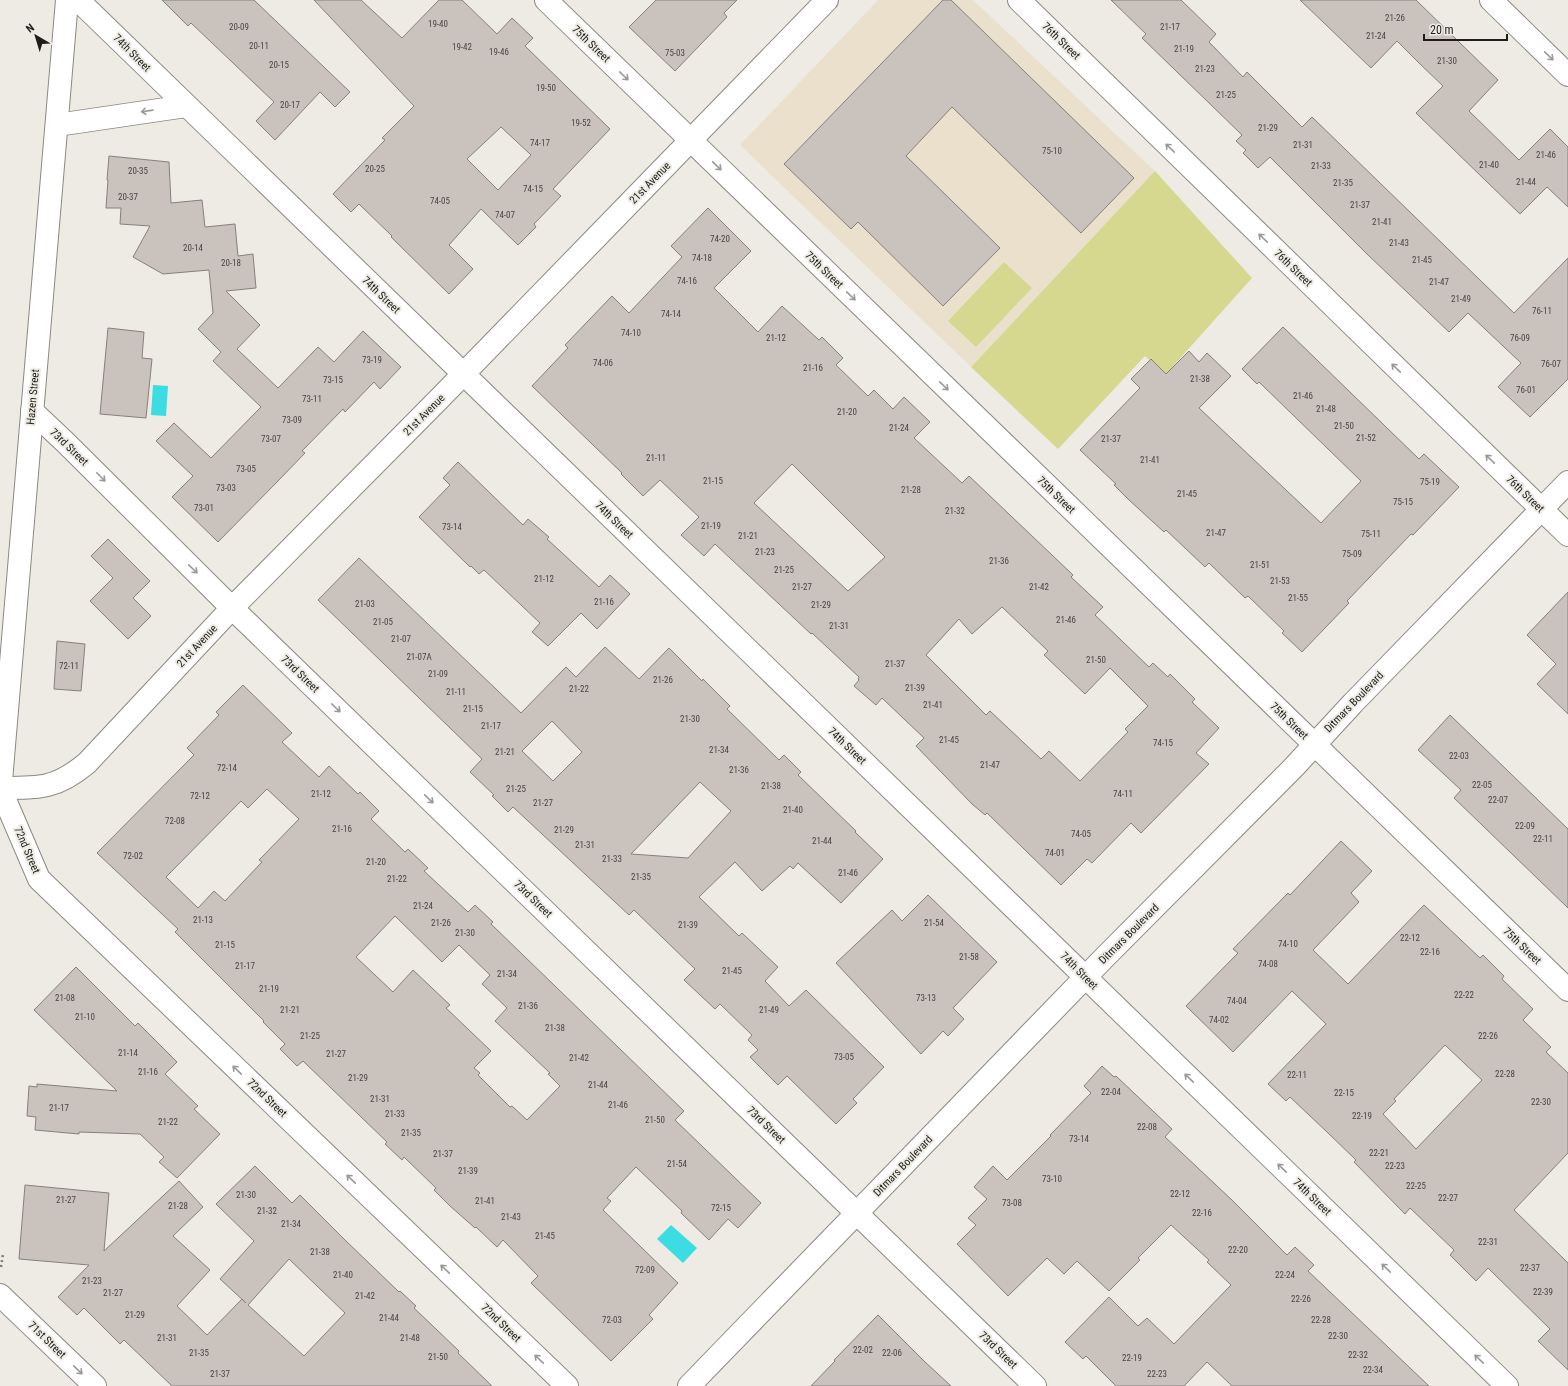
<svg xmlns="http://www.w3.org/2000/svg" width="1568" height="1386" viewBox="0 0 1568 1386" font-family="'Roboto Condensed',sans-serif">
	<rect width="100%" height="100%" fill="#eeebe4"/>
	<!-- education -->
	<polygon fill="#ebe0cc" points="878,0 973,0 1155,171 971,367 740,145"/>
	<!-- green -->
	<g fill="#d5d88e">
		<polygon points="1155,171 1252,278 1166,374 1145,356 1058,449 971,367"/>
		<polygon points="1004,262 1032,288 976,347 948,321"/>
	</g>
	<!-- water -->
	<g fill="#3bdde2">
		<polygon points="153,385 168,386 166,416 151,415"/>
		<polygon points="671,1225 697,1248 683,1263 657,1239"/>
	</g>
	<!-- building -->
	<g fill="#c9c2bd" stroke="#86807c" fill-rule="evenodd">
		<polygon points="162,0 254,0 350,92 335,107 320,92 275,140 256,121 274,102 191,23 188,26"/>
		<path d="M314,0H361L402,38L439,0H462L497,34L512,18L533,38L525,46L610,129L553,189L561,196L534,224L536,227L518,245L481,209L449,245L473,269L449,294L391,237L392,236L359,204L351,212L333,194L385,140L382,138L414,106ZM501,127L531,155L498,190L467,159Z"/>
		<polygon points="656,0 737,0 724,13 727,17 675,71 629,27"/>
		<polygon points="943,0 951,0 1134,178 1081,233 952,107 906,156 1000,248 943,306 858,222 851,229 784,164"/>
		<polygon points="1111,0 1181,0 1216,34 1209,42 1243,77 1247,72 1302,127 1312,117 1514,313 1568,258 1568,379 1530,417 1498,387 1521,363 1468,313 1449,332 1368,255 1270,157 1258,168 1243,153 1246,150 1236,141 1242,135 1142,38 1146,34"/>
		<polygon points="1300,0 1416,0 1498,80 1469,111 1519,160 1550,129 1568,147 1568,207 1547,187 1520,214 1416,113 1443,86 1419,63 1397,41 1371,68"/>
		<polygon points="109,156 169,162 171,203 202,200 205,227 235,224 238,256 253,254 256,288 226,291 260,325 237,349 278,388 318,347 334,362 363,331 401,367 380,389 374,382 345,412 343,409 302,451 305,453 278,481 218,542 172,497 193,476 156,441 174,423 211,458 261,407 213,361 221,352 198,329 213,313 209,270 163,274 133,257 150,226 120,224 121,208 106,208 108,180 107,180"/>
		<path d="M708,208L751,251L714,288L758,332L782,306L819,340L822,337L843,358L836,365L868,396L874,390L893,409L904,397L930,422L914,438L962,483L969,476L1073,575L1071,577L1103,607L1095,615L1149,667L1153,663L1168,677L1170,674L1195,699L1192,702L1219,728L1196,753L1209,764L1141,833L1131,823L1092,863L1087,859L1061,885L987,813L985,815L972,804L916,746L924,738L882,698L876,705L854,686L859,680L858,679L859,677L812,633L811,634L715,544L704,556L681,535L699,517L660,480L643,496L621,474L622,473L532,386L568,348L565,345L612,296L629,313L682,257L671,246ZM792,464L885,557L848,591L754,503ZM1002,607L1048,651L1044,655L1085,694L1110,668L1148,706L1125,729L1128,732L1080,781L1049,751L1041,759L990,711L986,715L926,655L959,619L972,634Z"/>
		<polygon points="1283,327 1419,459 1424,454 1459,487 1413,535 1411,534 1347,601 1349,603 1302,652 1282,633 1284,631 1248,596 1245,598 1209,563 1205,567 1166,530 1164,532 1129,500 1114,485 1116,484 1080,450 1140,388 1131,379 1151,359 1166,374 1189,351 1199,362 1207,353 1231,376 1199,408 1321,523 1361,481 1259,382 1257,384 1242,369"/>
		<polygon points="108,328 144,332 142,358 152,359 146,418 100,414"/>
		<polygon points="458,462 523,525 528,519 549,537 547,539 599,587 610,575 630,594 597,629 581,613 548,646 532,632 540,623 484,570 479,574 471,566 470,567 419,517 450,485 443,478"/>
		<polygon points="108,539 150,581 133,598 151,616 128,639 90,601 113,578 91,556"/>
		<path d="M359,558L521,713L566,667L576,677L605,647L639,679L669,648L702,681L703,679L730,706L727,709L779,760L784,755L801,772L798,775L856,831L855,832L883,859L841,903L798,863L793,869L790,866L762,891L735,862L699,897L739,936L742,933L778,967L765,981L789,1006L806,990L884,1067L853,1099L857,1103L836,1124L787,1076L778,1085L750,1057L758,1050L748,1040L752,1035L720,1004L715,1009L684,980L695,969L634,910L629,915L513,807L508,812L492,796L494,795L470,772L482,759L318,600ZM552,721L582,752L553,781L522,751ZM700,782L731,811L688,858L631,854Z"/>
		<polygon points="1568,592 1568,714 1537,684 1556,664 1527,635"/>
		<polygon points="57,641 85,644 81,691 54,689"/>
		<path d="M243,685L292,733L282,742L319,777L329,766L358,794L360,792L379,811L371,819L405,852L408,849L428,868L424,871L468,912L475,905L493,922L491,924L684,1111L675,1120L761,1203L738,1228L728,1219L709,1240L681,1213L682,1211L636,1167L607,1198L611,1201L603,1210L678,1283L649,1315L653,1319L611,1361L531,1283L538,1276L503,1240L497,1247L476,1227L475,1228L450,1206L434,1190L436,1188L404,1157L402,1160L385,1144L387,1142L303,1061L297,1066L280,1049L285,1044L263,1022L264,1021L175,932L178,929L97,853L194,755L187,748L219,715L216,712ZM267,789L299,819L259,860L262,862L225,901L214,891L198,908L166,877L241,801L248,808ZM395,916L442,962L459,945L490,975L482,984L507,1008L495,1021L550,1073L548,1074L560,1086L527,1120L512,1106L510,1107L478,1075L480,1073L474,1068L491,1051L446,1008L450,1005L413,970L393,992L356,957Z"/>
		<polygon points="1450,715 1568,829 1568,908 1454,798 1461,790 1418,750"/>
		<path d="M1341,841L1372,871L1351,893L1359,902L1313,950L1348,984L1424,905L1480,958L1483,955L1504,976L1502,979L1533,1009L1523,1020L1551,1047L1546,1052L1568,1073V1153L1514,1210L1568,1263V1370L1538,1341L1550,1329L1488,1268L1476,1281L1450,1255L1454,1250L1410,1208L1405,1214L1354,1162L1356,1160L1327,1132L1290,1097L1286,1101L1268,1084L1326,1024L1292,991L1233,1052L1186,1006L1238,953L1233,949L1288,893L1290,895ZM1445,1045L1482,1080L1416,1149L1383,1114L1396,1101L1394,1099Z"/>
		<polygon points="928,895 997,962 953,1008 964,1019 948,1036 943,1031 921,1054 836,963 892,910 902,921"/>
		<polygon points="76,967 135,1026 138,1023 177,1062 165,1074 198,1106 194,1109 220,1134 177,1178 159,1162 164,1157 140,1134 79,1132 79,1134 35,1130 36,1117 27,1116 29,1086 37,1087 37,1084 117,1091 34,1010"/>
		<polygon points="1102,1066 1114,1077 1116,1076 1172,1129 1165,1137 1233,1201 1287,1255 1295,1247 1314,1265 1308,1271 1429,1386 1232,1386 1207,1362 1184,1386 1116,1386 1086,1356 1083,1359 1065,1342 1109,1297 1138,1326 1147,1318 1174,1344 1231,1285 1207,1262 1209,1260 1171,1225 1138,1258 1140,1260 1109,1291 1077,1261 1064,1274 1047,1258 1008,1296 957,1244 976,1225 968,1218 987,1199 974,1187 993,1166 1007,1180 1051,1136 1050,1135 1091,1093 1084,1086"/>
		<path d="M255,1166L292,1203L300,1195L344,1239L399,1292L400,1291L416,1306L414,1308L459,1351L458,1353L492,1386H172L124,1340L120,1344L84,1308L77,1315L58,1297L89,1265L19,1259L25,1185L109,1193L104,1251L179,1181L203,1207L173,1236L210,1270L177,1306L207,1335L242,1299L246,1303L220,1279L254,1241L216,1204ZM289,1259L345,1313L304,1356L248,1305Z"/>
		<polygon points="878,1315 924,1361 951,1386 811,1386 835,1361 834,1360"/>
	</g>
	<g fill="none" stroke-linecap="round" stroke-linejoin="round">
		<!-- street casing -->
		<g stroke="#8b8982" stroke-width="24">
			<g id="street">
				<polyline points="78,0 1507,1386"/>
				<polyline points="546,0 1568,990"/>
				<polyline points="1019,0 1568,535"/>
				<polyline points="1491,0 1568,75"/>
				<polyline points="57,125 186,106"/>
				<polyline points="32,411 65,442 232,608 1035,1386"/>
				<path d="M0,788C39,788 56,789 87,763L232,608L442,396L827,0"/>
				<polyline points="0,788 39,879 567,1386"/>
				<polyline points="0,793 67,0"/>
				<polyline points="0,1295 95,1386"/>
			</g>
		</g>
		<!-- secondary casing -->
		<g stroke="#8b8982" stroke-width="24">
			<polyline id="secondary" points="689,1386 1105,957 1294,767 1353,703 1568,482"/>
		</g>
		<!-- path -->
		<polyline stroke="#7c7a76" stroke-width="2.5" stroke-dasharray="2 3" stroke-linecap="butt" points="1,1267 3,1254"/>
		<!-- street -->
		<use href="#street" stroke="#fff" stroke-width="22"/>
		<!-- secondary -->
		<use href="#secondary" stroke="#fff" stroke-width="22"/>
	</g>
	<!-- one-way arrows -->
	<defs><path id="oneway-shaft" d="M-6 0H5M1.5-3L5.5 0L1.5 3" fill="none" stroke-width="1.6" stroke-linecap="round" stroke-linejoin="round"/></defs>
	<g stroke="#9a9998">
		<use href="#oneway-shaft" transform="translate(1549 56) rotate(44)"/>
		<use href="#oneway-shaft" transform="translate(624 76) rotate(44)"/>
		<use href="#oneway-shaft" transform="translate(147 111) rotate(172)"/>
		<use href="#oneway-shaft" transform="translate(1170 148) rotate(-136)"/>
		<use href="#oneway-shaft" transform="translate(717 166) rotate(44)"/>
		<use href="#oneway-shaft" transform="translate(1263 238) rotate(-136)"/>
		<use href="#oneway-shaft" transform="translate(851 296) rotate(44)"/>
		<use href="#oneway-shaft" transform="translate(1396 368) rotate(-136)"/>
		<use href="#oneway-shaft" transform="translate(944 386) rotate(44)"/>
		<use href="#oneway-shaft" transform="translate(1490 459) rotate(-136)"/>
		<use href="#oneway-shaft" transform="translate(101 477) rotate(45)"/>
		<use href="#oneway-shaft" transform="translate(193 569) rotate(44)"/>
		<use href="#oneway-shaft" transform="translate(336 708) rotate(44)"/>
		<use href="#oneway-shaft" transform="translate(429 799) rotate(44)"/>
		<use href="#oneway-shaft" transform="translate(237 1070) rotate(-136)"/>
		<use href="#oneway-shaft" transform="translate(1189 1078) rotate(-136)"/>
		<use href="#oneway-shaft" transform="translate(1282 1168) rotate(-136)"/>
		<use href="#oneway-shaft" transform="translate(351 1179) rotate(-136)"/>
		<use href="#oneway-shaft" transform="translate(1386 1268) rotate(-136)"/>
		<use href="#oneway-shaft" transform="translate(445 1269) rotate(-136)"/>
		<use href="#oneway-shaft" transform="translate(539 1359) rotate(-136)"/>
		<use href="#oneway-shaft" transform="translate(1479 1359) rotate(-136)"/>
		<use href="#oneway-shaft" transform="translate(78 1370) rotate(44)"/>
	</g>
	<g text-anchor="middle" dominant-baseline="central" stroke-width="4" stroke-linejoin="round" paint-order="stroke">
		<!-- number labels -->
		<g font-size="9" fill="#494644">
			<text x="1395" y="18">21-26</text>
			<text x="438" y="24">19-40</text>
			<text x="239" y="27">20-09</text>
			<text x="1170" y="27">21-17</text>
			<text x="1376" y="36">21-24</text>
			<text x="259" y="46">20-11</text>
			<text x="462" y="47">19-42</text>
			<text x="1184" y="49">21-19</text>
			<text x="499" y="52">19-46</text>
			<text x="675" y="53">75-03</text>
			<text x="1447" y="61">21-30</text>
			<text x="279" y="65">20-15</text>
			<text x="1205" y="69">21-23</text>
			<text x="546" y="88">19-50</text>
			<text x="1226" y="95">21-25</text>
			<text x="290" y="105">20-17</text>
			<text x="581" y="123">19-52</text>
			<text x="1268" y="128">21-29</text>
			<text x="540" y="143">74-17</text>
			<text x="1303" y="145">21-31</text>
			<text x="1052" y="151">75-10</text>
			<text x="1546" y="155">21-46</text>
			<text x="1489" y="165">21-40</text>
			<text x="1321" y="166">21-33</text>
			<text x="375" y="169">20-25</text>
			<text x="138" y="171">20-35</text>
			<text x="1526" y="182">21-44</text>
			<text x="1343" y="183">21-35</text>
			<text x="533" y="189">74-15</text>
			<text x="128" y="197">20-37</text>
			<text x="440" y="201">74-05</text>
			<text x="1360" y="205">21-37</text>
			<text x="505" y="215">74-07</text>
			<text x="1382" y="222">21-41</text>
			<text x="720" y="239">74-20</text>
			<text x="1399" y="243">21-43</text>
			<text x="193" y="248">20-14</text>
			<text x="702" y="258">74-18</text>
			<text x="1422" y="260">21-45</text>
			<text x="231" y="263">20-18</text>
			<text x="687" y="281">74-16</text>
			<text x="1439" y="282">21-47</text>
			<text x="1461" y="299">21-49</text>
			<text x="1542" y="311">76-11</text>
			<text x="671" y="314">74-14</text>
			<text x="631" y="333">74-10</text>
			<text x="776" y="338">21-12</text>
			<text x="1520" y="338">76-09</text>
			<text x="372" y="360">73-19</text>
			<text x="603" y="363">74-06</text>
			<text x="1551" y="364">76-07</text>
			<text x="813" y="368">21-16</text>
			<text x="1200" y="379">21-38</text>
			<text x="333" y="380">73-15</text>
			<text x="1526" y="390">76-01</text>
			<text x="1303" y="396">21-46</text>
			<text x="312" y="399">73-11</text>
			<text x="1326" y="409">21-48</text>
			<text x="847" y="412">21-20</text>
			<text x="292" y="420">73-09</text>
			<text x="1344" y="426">21-50</text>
			<text x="899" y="428">21-24</text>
			<text x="1366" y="438">21-52</text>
			<text x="271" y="439">73-07</text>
			<text x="1111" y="439">21-37</text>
			<text x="656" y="458">21-11</text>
			<text x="1150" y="460">21-41</text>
			<text x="246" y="469">73-05</text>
			<text x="713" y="481">21-15</text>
			<text x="1430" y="482">75-19</text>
			<text x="226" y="488">73-03</text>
			<text x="911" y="490">21-28</text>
			<text x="1187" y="494">21-45</text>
			<text x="1403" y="502">75-15</text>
			<text x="204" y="508">73-01</text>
			<text x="955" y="511">21-32</text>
			<text x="711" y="526">21-19</text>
			<text x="452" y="527">73-14</text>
			<text x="1216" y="533">21-47</text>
			<text x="1371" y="534">75-11</text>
			<text x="748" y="536">21-21</text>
			<text x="765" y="552">21-23</text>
			<text x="1352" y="554">75-09</text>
			<text x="999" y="561">21-36</text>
			<text x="1260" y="565">21-51</text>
			<text x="784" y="570">21-25</text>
			<text x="544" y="579">21-12</text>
			<text x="1280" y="581">21-53</text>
			<text x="802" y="587">21-27</text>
			<text x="1039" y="587">21-42</text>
			<text x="1298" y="598">21-55</text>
			<text x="604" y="602">21-16</text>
			<text x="365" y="604">21-03</text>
			<text x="821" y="605">21-29</text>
			<text x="1066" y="620">21-46</text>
			<text x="383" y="622">21-05</text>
			<text x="839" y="626">21-31</text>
			<text x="401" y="639">21-07</text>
			<text x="419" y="657">21-07A</text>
			<text x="1096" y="660">21-50</text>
			<text x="895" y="664">21-37</text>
			<text x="69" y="666">72-11</text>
			<text x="438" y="674">21-09</text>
			<text x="663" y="680">21-26</text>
			<text x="915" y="688">21-39</text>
			<text x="579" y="689">21-22</text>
			<text x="456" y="692">21-11</text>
			<text x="933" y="705">21-41</text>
			<text x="473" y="709">21-15</text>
			<text x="690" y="719">21-30</text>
			<text x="491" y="726">21-17</text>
			<text x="949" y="740">21-45</text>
			<text x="1163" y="743">74-15</text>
			<text x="719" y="750">21-34</text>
			<text x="505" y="752">21-21</text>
			<text x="1459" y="756">22-03</text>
			<text x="990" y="765">21-47</text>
			<text x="227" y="768">72-14</text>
			<text x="739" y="770">21-36</text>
			<text x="1482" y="785">22-05</text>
			<text x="771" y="786">21-38</text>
			<text x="516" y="789">21-25</text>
			<text x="321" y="794">21-12</text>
			<text x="1123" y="794">74-11</text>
			<text x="200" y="796">72-12</text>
			<text x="1498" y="800">22-07</text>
			<text x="543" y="803">21-27</text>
			<text x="793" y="810">21-40</text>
			<text x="175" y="821">72-08</text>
			<text x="1525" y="826">22-09</text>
			<text x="342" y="829">21-16</text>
			<text x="564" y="830">21-29</text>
			<text x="1081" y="834">74-05</text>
			<text x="1543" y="839">22-11</text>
			<text x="822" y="841">21-44</text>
			<text x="585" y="845">21-31</text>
			<text x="1055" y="853">74-01</text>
			<text x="133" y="856">72-02</text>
			<text x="612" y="859">21-33</text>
			<text x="376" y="862">21-20</text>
			<text x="848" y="873">21-46</text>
			<text x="641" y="877">21-35</text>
			<text x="397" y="879">21-22</text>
			<text x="423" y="906">21-24</text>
			<text x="203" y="920">21-13</text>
			<text x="441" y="923">21-26</text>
			<text x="934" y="923">21-54</text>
			<text x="688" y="925">21-39</text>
			<text x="465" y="933">21-30</text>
			<text x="1410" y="938">22-12</text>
			<text x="1288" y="944">74-10</text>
			<text x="225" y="945">21-15</text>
			<text x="1430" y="952">22-16</text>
			<text x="969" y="957">21-58</text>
			<text x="1268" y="964">74-08</text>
			<text x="245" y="966">21-17</text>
			<text x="732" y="971">21-45</text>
			<text x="507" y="974">21-34</text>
			<text x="269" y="989">21-19</text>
			<text x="1464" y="995">22-22</text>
			<text x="65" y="998">21-08</text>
			<text x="926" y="998">73-13</text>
			<text x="1237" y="1001">74-04</text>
			<text x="528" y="1006">21-36</text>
			<text x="290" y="1010">21-21</text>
			<text x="769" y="1010">21-49</text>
			<text x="85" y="1017">21-10</text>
			<text x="1219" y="1020">74-02</text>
			<text x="555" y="1028">21-38</text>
			<text x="310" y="1036">21-25</text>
			<text x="1488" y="1036">22-26</text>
			<text x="128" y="1053">21-14</text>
			<text x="336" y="1054">21-27</text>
			<text x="844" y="1057">73-05</text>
			<text x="579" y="1058">21-42</text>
			<text x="148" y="1072">21-16</text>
			<text x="1505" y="1074">22-28</text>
			<text x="1297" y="1075">22-11</text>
			<text x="358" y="1078">21-29</text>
			<text x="598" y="1085">21-44</text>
			<text x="1111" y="1092">22-04</text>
			<text x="1344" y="1093">22-15</text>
			<text x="380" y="1099">21-31</text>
			<text x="1541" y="1102">22-30</text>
			<text x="618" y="1105">21-46</text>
			<text x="59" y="1108">21-17</text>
			<text x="395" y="1114">21-33</text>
			<text x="1362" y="1116">22-19</text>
			<text x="655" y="1120">21-50</text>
			<text x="168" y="1122">21-22</text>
			<text x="1147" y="1127">22-08</text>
			<text x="411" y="1133">21-35</text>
			<text x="1079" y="1139">73-14</text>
			<text x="1379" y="1153">22-21</text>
			<text x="443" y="1154">21-37</text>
			<text x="677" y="1164">21-54</text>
			<text x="1395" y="1166">22-23</text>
			<text x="468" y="1171">21-39</text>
			<text x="1052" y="1179">73-10</text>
			<text x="1416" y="1186">22-25</text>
			<text x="1180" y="1194">22-12</text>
			<text x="246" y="1195">21-30</text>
			<text x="1448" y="1198">22-27</text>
			<text x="66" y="1200">21-27</text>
			<text x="485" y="1201">21-41</text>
			<text x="1012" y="1203">73-08</text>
			<text x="178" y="1206">21-28</text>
			<text x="721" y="1208">72-15</text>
			<text x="267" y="1211">21-32</text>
			<text x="1202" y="1213">22-16</text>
			<text x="511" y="1217">21-43</text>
			<text x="291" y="1224">21-34</text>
			<text x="545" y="1236">21-45</text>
			<text x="1488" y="1242">22-31</text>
			<text x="1238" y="1250">22-20</text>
			<text x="320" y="1252">21-38</text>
			<text x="1530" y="1268">22-37</text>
			<text x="645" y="1270">72-09</text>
			<text x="343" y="1275">21-40</text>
			<text x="1285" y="1275">22-24</text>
			<text x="92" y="1281">21-23</text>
			<text x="1543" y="1292">22-39</text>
			<text x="113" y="1293">21-27</text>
			<text x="365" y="1296">21-42</text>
			<text x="1301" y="1299">22-26</text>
			<text x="135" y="1315">21-29</text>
			<text x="389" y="1318">21-44</text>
			<text x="612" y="1320">72-03</text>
			<text x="1321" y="1320">22-28</text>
			<text x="1338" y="1336">22-30</text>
			<text x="167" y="1338">21-31</text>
			<text x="410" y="1338">21-48</text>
			<text x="863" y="1350">22-02</text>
			<text x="199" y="1353">21-35</text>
			<text x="892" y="1353">22-06</text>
			<text x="1358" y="1355">22-32</text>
			<text x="438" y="1357">21-50</text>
			<text x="1132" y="1358">22-19</text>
			<text x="1373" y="1370">22-34</text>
			<text x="220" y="1374">21-37</text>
			<text x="1157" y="1374">22-23</text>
		</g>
		<!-- street labels -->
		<g font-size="11" fill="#1e1d1b" stroke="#eeebe4">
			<text transform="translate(1061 41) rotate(44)">76th Street</text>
			<text transform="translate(591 44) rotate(44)">75th Street</text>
			<text transform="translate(132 53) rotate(45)">74th Street</text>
			<text transform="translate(650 183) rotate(-46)">21st Avenue</text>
			<text transform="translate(1293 268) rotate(44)">76th Street</text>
			<text transform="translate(824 270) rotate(44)">75th Street</text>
			<text transform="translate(381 295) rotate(44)">74th Street</text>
			<text transform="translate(33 397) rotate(-85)">Hazen Street</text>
			<text transform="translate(424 415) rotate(-45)">21st Avenue</text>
			<text transform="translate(69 447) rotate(44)">73rd Street</text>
			<text transform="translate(1525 494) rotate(44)">76th Street</text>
			<text transform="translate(1056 495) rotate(44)">75th Street</text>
			<text transform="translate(614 520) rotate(44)">74th Street</text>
			<text transform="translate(197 646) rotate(-47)">21st Avenue</text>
			<text transform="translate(300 674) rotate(44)">73rd Street</text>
			<text transform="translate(1354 702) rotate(-46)">Ditmars Boulevard</text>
			<text transform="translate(1289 721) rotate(44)">75th Street</text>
			<text transform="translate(847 746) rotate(44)">74th Street</text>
			<text transform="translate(27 850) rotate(67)">72nd Street</text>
			<text transform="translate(533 899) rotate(44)">73rd Street</text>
			<text transform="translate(1129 934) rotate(-45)">Ditmars Boulevard</text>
			<text transform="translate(1522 946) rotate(44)">75th Street</text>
			<text transform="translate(1079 971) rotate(45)">74th Street</text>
			<text transform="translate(267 1098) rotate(44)">72nd Street</text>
			<text transform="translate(766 1125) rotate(44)">73rd Street</text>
			<text transform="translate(903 1166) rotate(-46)">Ditmars Boulevard</text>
			<text transform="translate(1312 1197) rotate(44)">74th Street</text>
			<text transform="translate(501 1323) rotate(44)">72nd Street</text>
			<text transform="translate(47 1340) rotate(44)">71st Street</text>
			<text transform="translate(998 1350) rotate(44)">73rd Street</text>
		</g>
	</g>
	<!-- north arrow -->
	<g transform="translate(36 36) rotate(322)" stroke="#eeebe4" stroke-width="3" paint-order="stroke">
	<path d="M0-3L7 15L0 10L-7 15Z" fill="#1e1d1b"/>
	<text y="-6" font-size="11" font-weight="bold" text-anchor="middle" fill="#1e1d1b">N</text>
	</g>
	<!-- scale -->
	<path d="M1424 34v6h83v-6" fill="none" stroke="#1e1d1b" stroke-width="2"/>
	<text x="1430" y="34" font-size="12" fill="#1e1d1b" stroke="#eeebe4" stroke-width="3" paint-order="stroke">20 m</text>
</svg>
